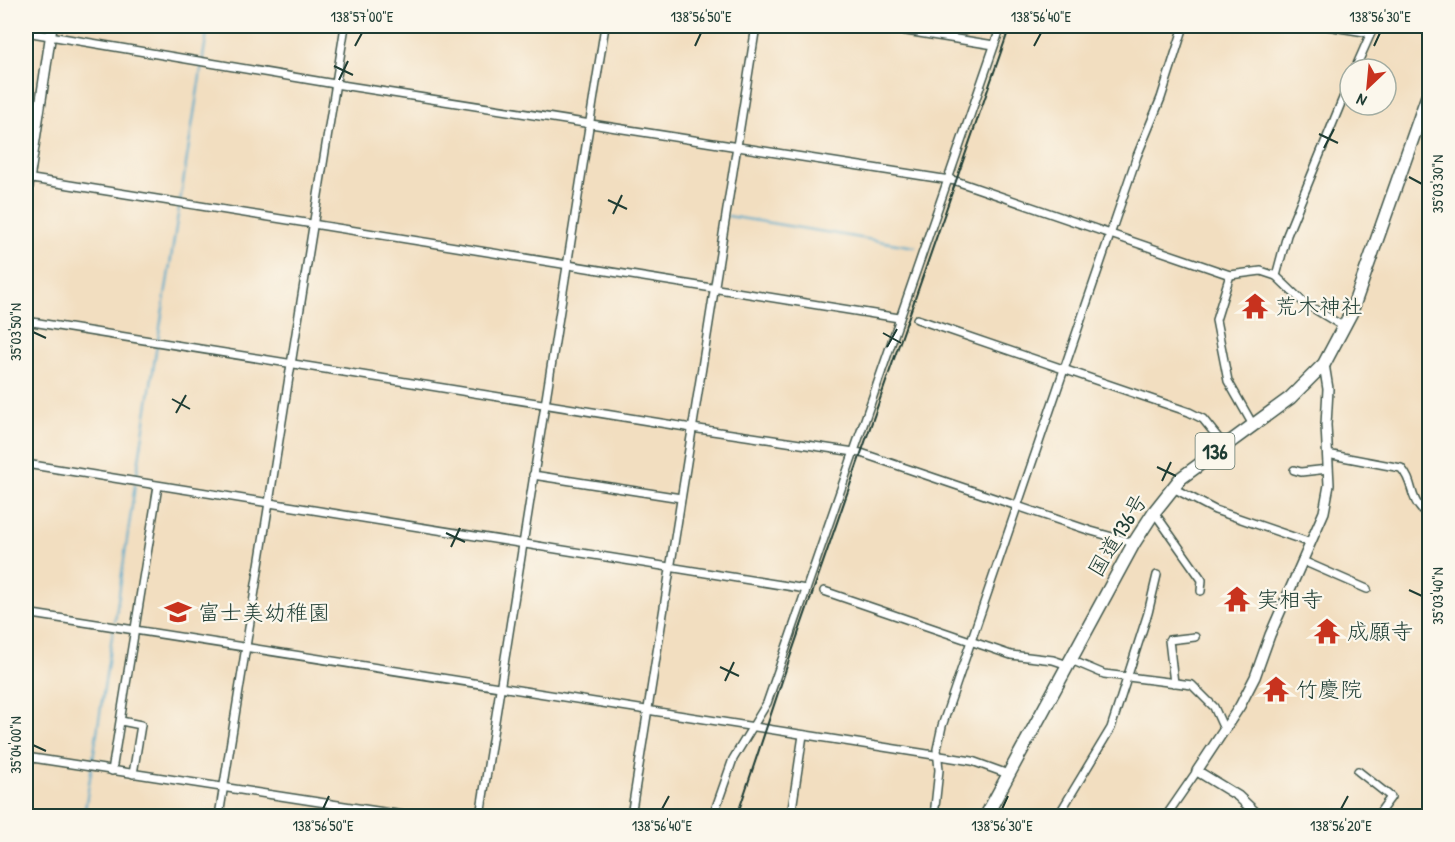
<svg xmlns="http://www.w3.org/2000/svg" width="1455" height="842" viewBox="0 0 1455 842" font-family="'Patrick Hand','Klee One',sans-serif">
	<rect width="100%" height="100%" fill="#fbf7ec"/>
	<filter id="ink" filterUnits="userSpaceOnUse"><feTurbulence type="fractalNoise" baseFrequency=".0167" numOctaves="2"/><feDisplacementMap in="SourceGraphic" scale="12" xChannelSelector="R" yChannelSelector="G"/><feConvolveMatrix kernelMatrix="1 2 1 2 8 2 1 2 1" color-interpolation-filters="sRGB"/></filter>
	<filter id="wash" filterUnits="userSpaceOnUse"><feTurbulence type="fractalNoise" baseFrequency=".008" numOctaves="4" result="noise"/><feDisplacementMap in="SourceGraphic" scale="24" xChannelSelector="R" yChannelSelector="G"/><feGaussianBlur stdDeviation="1.35" result="paint"/><feColorMatrix in="noise" values="0 0 0 0 0 0 0 0 0 0 0 0 0 0 0 0 0 1.4 0 .05"/><feComposite in="paint" operator="in"/></filter>
	<g filter="url(#wash)">
		<rect width="100%" height="100%" fill="#f2dec0"/>
		<g fill="none" stroke-linecap="round" stroke-linejoin="round">
			<!-- stream -->
			<g stroke="#4ca5c9" stroke-width="2">
				<polyline points="728,216 915,247"/>
				<polyline points="158,340 208,26"/>
				<polyline points="136,479 157,345"/>
				<polyline points="115,621 135,485"/>
				<polyline points="84,816 113,630"/>
			</g>
		</g>
	</g>
	<g filter="url(#ink)">
		<g fill="none" stroke-linecap="round" stroke-linejoin="round">
			<!-- street casing -->
			<g stroke="#3f5549" stroke-width="10">
				<g id="street">
					<polyline points="875,26 994,45"/>
					<polyline points="1327,26 1371,33"/>
					<polyline points="26,32 335,84 956,181 1230,275 1261,271 1276,276 1303,302 1344,327"/>
					<polyline points="1355,69 1374,26"/>
					<polyline points="26,178 899,318"/>
					<polyline points="1230,275 1216,320 1228,381 1253,425"/>
					<polyline points="1276,276 1287,235 1350,81"/>
					<polyline points="917,319 1189,412 1203,419 1224,445"/>
					<polyline points="26,321 692,428 861,453 1091,531 1134,543"/>
					<path d="M1327,454L1401,468C1414,482 1409,496 1421,509"/>
					<polyline points="26,464 806,589"/>
					<polyline points="1294,470 1301,472 1328,469"/>
					<polyline points="533,475 681,498"/>
					<polyline points="1173,488 1215,510 1311,543"/>
					<polyline points="1154,512 1202,580 1201,591"/>
					<polyline points="1303,561 1367,589"/>
					<polyline points="824,591 1011,655 1053,660 1068,665"/>
					<polyline points="26,613 972,761 1008,774"/>
					<polyline points="1071,660 1104,674 1192,685 1214,707 1224,729"/>
					<polyline points="1174,683 1169,640 1195,637"/>
					<polyline points="121,721 141,725 133,774"/>
					<polyline points="26,757 410,816"/>
					<polyline points="112,771 158,486"/>
					<polyline points="1358,771 1391,797 1380,812 1381,816"/>
					<polyline points="219,816 345,26"/>
					<polyline points="480,816 605,26"/>
					<polyline points="631,816 756,26"/>
					<polyline points="713,816 733,759 767,703 1001,26"/>
					<polyline points="791,816 803,735"/>
					<polyline points="934,816 939,770 937,749 942,726 1137,156 1161,98 1184,26"/>
					<polyline points="1058,816 1111,728 1148,613 1157,575"/>
					<polyline points="1166,816 1197,771"/>
				</g>
			</g>
			<!-- secondary casing -->
			<g stroke="#3f5549" stroke-width="12">
				<g id="secondary">
					<polyline points="26,200 52,26"/>
					<polyline points="1259,816 1238,796 1197,771 1240,706 1255,677 1270,635 1324,512 1329,485 1326,425 1328,389 1324,364"/>
				</g>
			</g>
			<!-- highway casing -->
			<g stroke="#3f5549" stroke-width="15">
				<polyline id="highway" points="986,816 1134,543 1154,512 1181,478 1290,398 1324,364 1351,313 1430,89"/>
			</g>
			<!-- street -->
			<use href="#street" stroke="#fff" stroke-width="7"/>
			<!-- secondary -->
			<use href="#secondary" stroke="#fff" stroke-width="9"/>
			<!-- highway -->
			<use href="#highway" stroke="#fff" stroke-width="12"/>
			<!-- rail -->
			<polyline stroke="#1f3d34" stroke-width="2" points="737,816 788,663 1010,26"/>
		</g>
	</g>
	<!-- ticks -->
	<path fill="none" stroke="#1f3d34" stroke-width="2" d="M355,46L362,33M695,46L701,33M1034,46L1041,33M1374,46L1380,33M334,66L353,75M339,80L348,61M1319,134L1338,143M1324,148L1334,129M1409,177L1422,184M608,200L627,209M613,214L622,195M33,332L46,338M883,333L901,343M887,347L897,329M172,399L190,409M176,413L186,395M1157,467L1176,476M1162,481L1171,462M446,533L465,542M451,547L460,528M1409,590L1422,596M720,667L739,676M725,681L734,662M33,745L46,751M323,809L329,796M662,809L669,796M1002,809L1008,796M1341,809L1348,796"/>
	<!-- icons -->
	<defs>
		<g id="temple-bare" transform="scale(2.07)"><path d="M0-6L5-2H3V0L6.5 2.5H4V6H1.5V3h-3V6H-4V2.5H-6.5L-3 0V-2H-5Z" fill="#c8321e" stroke="#fbf7ec" stroke-width="2.5" paint-order="stroke"/></g>
		<g id="school-bare" transform="scale(2.07)"><path d="M0-5L7-2L0 1L-7-2ZM-4 1L0 2.5L4 1V4Q0 6-4 4Z" fill="#c8321e" stroke="#fbf7ec" stroke-width="2.5" paint-order="stroke"/></g>
	</defs>
	<g fill-rule="evenodd">
		<use href="#temple-bare" x="1255" y="306"/>
		<use href="#temple-bare" x="1237" y="599"/>
		<use href="#school-bare" x="178" y="612"/>
		<use href="#temple-bare" x="1327" y="631"/>
		<use href="#temple-bare" x="1276" y="689"/>
	</g>
	<g text-anchor="middle" dominant-baseline="central" stroke-width="4.5" stroke-linejoin="round" paint-order="stroke">
		<!-- shield labels -->
		<rect fill="#fbf7ec" stroke="#61756b" stroke-width="1.5" x="1195.5" y="433" width="39" height="36" rx="4.5"/>
		<g font-size="21" font-weight="bold" fill="#1f3d34">
			<text x="1215" y="451">136</text>
		</g>
		<!-- poi labels -->
		<g font-size="22" fill="#1f3d34" stroke="#fbf7ec" text-anchor="start">
			<text x="1275" y="306">荒木神社</text>
			<text x="1257" y="599">実相寺</text>
			<text x="198" y="612">富士美幼稚園</text>
			<text x="1347" y="631">成願寺</text>
			<text x="1296" y="689">竹慶院</text>
		</g>
		<!-- street labels -->
		<g font-size="22" fill="#1f3d34" stroke="#fbf7ec">
			<text transform="translate(1117 535) rotate(-59)">国道136号</text>
		</g>
	</g>
	<!-- margin -->
	<rect width="1455" height="842" fill="none" stroke="#fbf7ec" stroke-width="66"/>
	<!-- north arrow -->
	<g transform="translate(1368 87) rotate(206)"><circle r="28" fill="#fbf7ec" stroke="#a3ada2" stroke-width="1.5"/>
	<path d="M0-4.5L10 22L0 15L-10 22Z" fill="#c8321e"/>
	<text y="-9" font-size="16" font-weight="bold" text-anchor="middle" fill="#1f3d34">N</text>
	</g>
	<rect x="33" y="33" width="1389" height="776" fill="none" stroke="#1f3d34" stroke-width="2"/>
	<g font-size="15" text-anchor="middle" fill="#1f3d34">
		<text x="362" y="22">138°57'00"E</text>
		<text x="701" y="22">138°56'50"E</text>
		<text x="1041" y="22">138°56'40"E</text>
		<text x="1380" y="22">138°56'30"E</text>
		<text transform="translate(1438 184) rotate(-90)" y="5">35°03'30"N</text>
		<text transform="translate(16 332) rotate(-90)" y="5">35°03'50"N</text>
		<text transform="translate(1438 596) rotate(-90)" y="5">35°03'40"N</text>
		<text transform="translate(16 745) rotate(-90)" y="5">35°04'00"N</text>
		<text x="323" y="831">138°56'50"E</text>
		<text x="662" y="831">138°56'40"E</text>
		<text x="1002" y="831">138°56'30"E</text>
		<text x="1341" y="831">138°56'20"E</text>
	</g>
</svg>
